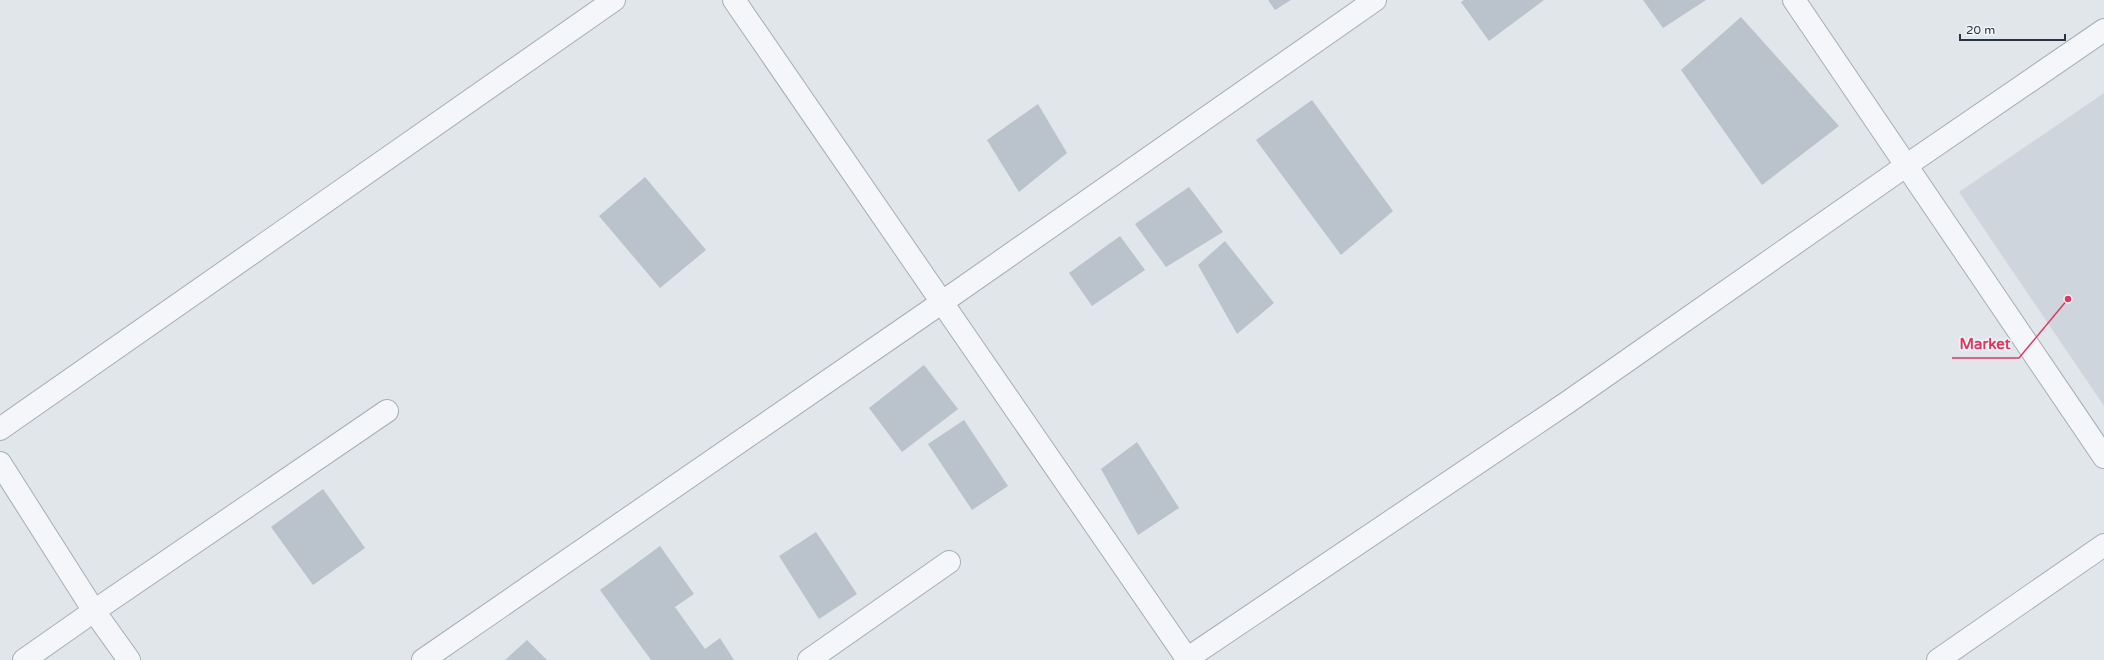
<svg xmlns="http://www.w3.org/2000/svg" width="2104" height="660" viewBox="0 0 2104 660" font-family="'Varela Round',sans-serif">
	<rect width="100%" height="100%" fill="#e1e6eb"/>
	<!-- built -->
	<polygon fill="#cfd5dd" points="2104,93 2104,406 1959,192"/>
	<!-- building -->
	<g fill="#bac2cb">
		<polygon points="1268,0 1291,0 1275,10"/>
		<polygon points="1464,0 1544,0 1489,41 1461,2"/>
		<polygon points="1643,0 1706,0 1663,28"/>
		<polygon points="1741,17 1839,126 1762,185 1681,70"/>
		<polygon points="1312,100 1393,211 1341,255 1256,140"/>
		<polygon points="1038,104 1067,153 1019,192 987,140"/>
		<polygon points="645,177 706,250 660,288 599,216"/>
		<polygon points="1189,187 1223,232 1166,267 1135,224"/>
		<polygon points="1120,236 1145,270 1092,306 1069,273"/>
		<polygon points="1225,241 1274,303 1237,334 1198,265"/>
		<polygon points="924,365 958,409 902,452 869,408"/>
		<polygon points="964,420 1008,486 972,510 928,444"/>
		<polygon points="1137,442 1179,508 1138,535 1101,469"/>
		<polygon points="323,489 365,548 313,585 271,527"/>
		<polygon points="816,532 857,594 819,619 779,556"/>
		<polygon points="660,546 694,594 675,607 705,649 720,638 734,660 651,660 600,590"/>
		<polygon points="527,640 547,660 505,660"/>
	</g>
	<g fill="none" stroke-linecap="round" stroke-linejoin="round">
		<!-- minor casing -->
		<g stroke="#a6adb6" stroke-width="24">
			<g id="minor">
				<polyline points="734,0 1188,660"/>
				<polyline points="1794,0 2104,457"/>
				<polyline points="0,429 614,0"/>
				<polyline points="0,463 94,611 129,660"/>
				<polyline points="24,660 94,611 387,411"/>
				<polyline points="423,660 941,303 1375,0"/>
				<polyline points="809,660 949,562"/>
				<polyline points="1185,660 1568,402 1907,165 2104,30"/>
				<polyline points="1938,660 2104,545"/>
			</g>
		</g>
		<!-- minor -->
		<use href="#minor" stroke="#f4f6f9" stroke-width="22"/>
	</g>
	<!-- callouts -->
	<path fill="none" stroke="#d93c62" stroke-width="1.5" d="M2068 299L2019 358H1952"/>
	<circle fill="#d93c62" stroke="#f1f4f8" stroke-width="1.5" cx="2068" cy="299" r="4"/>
	<g font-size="15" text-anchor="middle" font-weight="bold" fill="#d93c62" stroke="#f1f4f8" stroke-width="3" stroke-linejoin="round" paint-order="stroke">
		<text x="1985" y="349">Market</text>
	</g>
	<!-- scale -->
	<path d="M1960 34v6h105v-6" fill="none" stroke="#283444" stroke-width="2"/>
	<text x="1966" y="34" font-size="12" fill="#283444" stroke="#f1f4f8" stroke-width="3" paint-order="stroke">20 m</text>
</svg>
